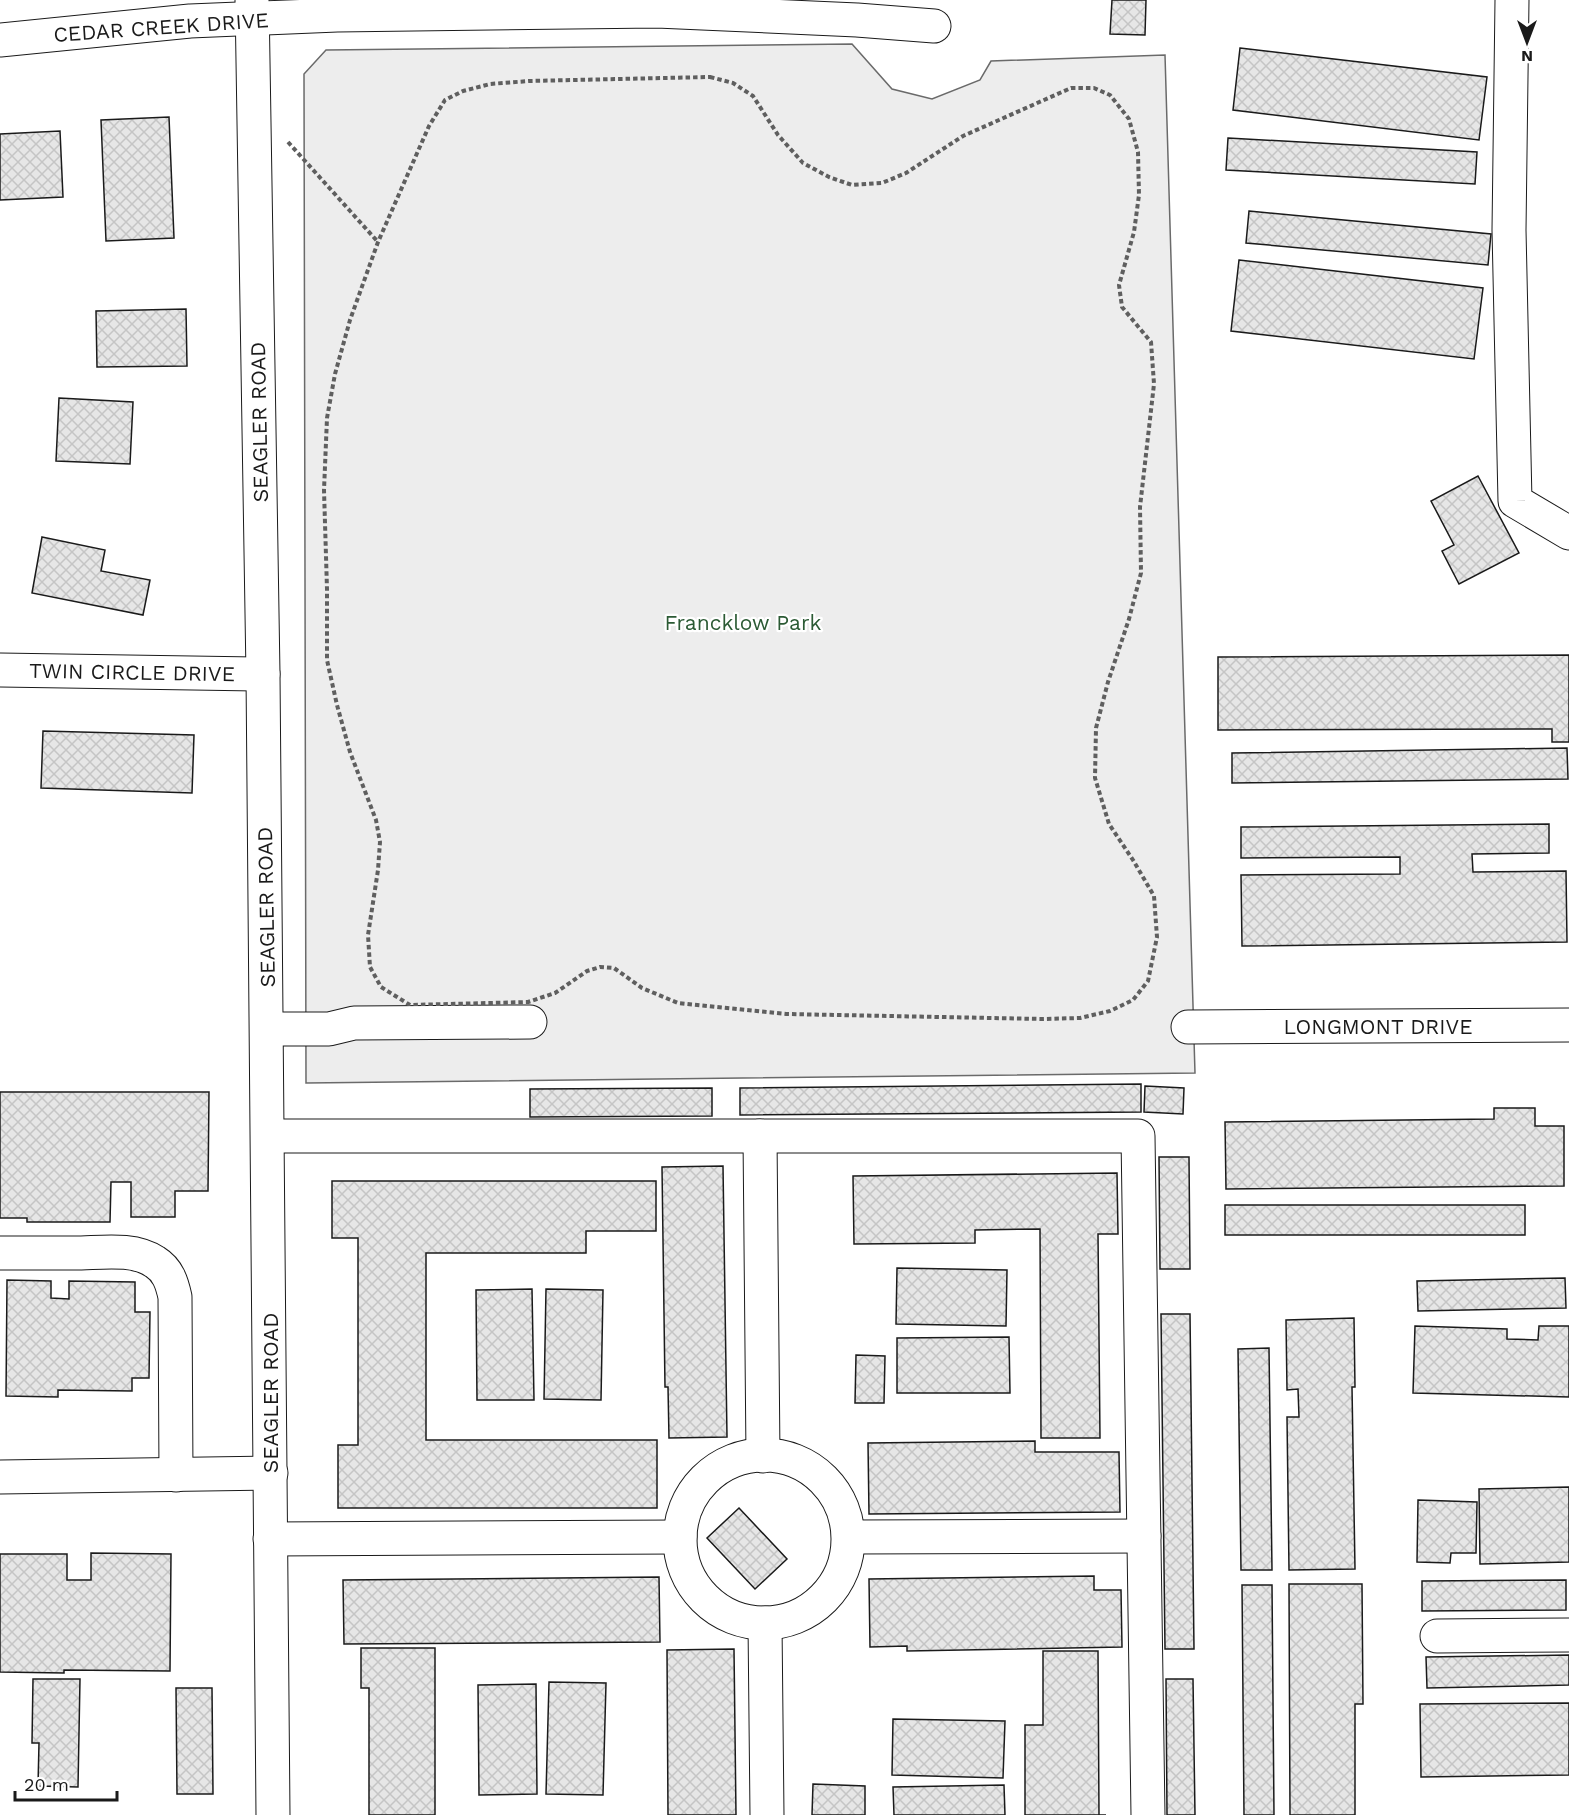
<svg xmlns="http://www.w3.org/2000/svg" width="1569" height="1815" viewBox="0 0 1569 1815" font-family="'Work Sans',sans-serif">
	<defs>
		<pattern id="building-cross-hatch" width="8" height="8" patternUnits="userSpaceOnUse" patternTransform="scale(1.5)"><rect width="8" height="8" fill="#e6e6e6"/><path d="M0 0l8 8M0 8l8-8" fill="none" stroke="#c5c5c5"/></pattern>
	</defs>
	<rect width="100%" height="100%" fill="#fff"/>
	<!-- built -->
	<polygon fill="#ededed" stroke="#6a6a6a" stroke-width="1.5" points="852,44 892,89 932,99 980,80 991,61 1165,55 1195,1073 306,1083 304,74 326,50"/>
	<!-- building -->
	<g fill="url(#building-cross-hatch)" stroke="#1a1a1a" stroke-width="1.5">
		<polygon points="1112,0 1146,0 1145,35 1110,34"/>
		<polygon points="1240,48 1487,77 1479,140 1233,110"/>
		<polygon points="169,117 174,238 106,241 101,120"/>
		<polygon points="60,131 63,197 0,200 0,134"/>
		<polygon points="1228,138 1477,152 1475,184 1226,170"/>
		<polygon points="1249,211 1491,234 1488,265 1246,243"/>
		<polygon points="1239,260 1483,288 1474,359 1231,331"/>
		<polygon points="186,309 187,366 97,367 96,311"/>
		<polygon points="59,398 133,402 130,464 56,461"/>
		<polygon points="1478,476 1519,553 1459,584 1442,551 1454,545 1431,501"/>
		<polygon points="42,537 105,550 101,571 150,580 143,615 32,593"/>
		<polygon points="1569,655 1569,742 1552,742 1552,729 1218,730 1218,657"/>
		<polygon points="43,731 194,735 192,793 41,788"/>
		<polygon points="1567,748 1568,779 1232,783 1232,753"/>
		<polygon points="1549,824 1549,853 1472,854 1473,872 1566,871 1567,942 1242,946 1241,875 1400,874 1400,857 1241,858 1241,827"/>
		<polygon points="1141,1084 1141,1112 740,1115 740,1088"/>
		<polygon points="1145,1086 1184,1088 1183,1114 1144,1112"/>
		<polygon points="712,1088 712,1116 530,1117 530,1089"/>
		<polygon points="0,1092 209,1092 208,1191 175,1191 175,1217 131,1217 131,1182 111,1182 110,1222 27,1222 27,1218 0,1218"/>
		<polygon points="1494,1108 1535,1108 1535,1126 1564,1126 1564,1186 1226,1189 1225,1122 1494,1119"/>
		<polygon points="1159,1157 1189,1157 1190,1269 1160,1269"/>
		<polygon points="723,1166 727,1437 669,1438 668,1387 665,1387 662,1167"/>
		<polygon points="1117,1173 1118,1234 1098,1234 1100,1438 1041,1438 1040,1229 975,1230 975,1243 854,1244 853,1176"/>
		<polygon points="332,1181 656,1181 656,1231 586,1231 586,1253 426,1253 426,1440 657,1440 657,1508 338,1508 338,1445 358,1445 358,1238 332,1238"/>
		<rect x="1225" y="1205" width="300" height="30"/>
		<polygon points="897,1268 1007,1270 1006,1326 896,1324"/>
		<polygon points="1565,1278 1566,1308 1418,1311 1417,1281"/>
		<polygon points="7,1280 51,1281 51,1298 69,1299 69,1281 135,1282 135,1312 150,1312 149,1378 132,1378 132,1391 58,1390 58,1397 6,1396"/>
		<polygon points="532,1289 534,1400 477,1400 476,1290"/>
		<polygon points="546,1289 603,1290 601,1400 544,1399"/>
		<polygon points="1161,1314 1190,1314 1194,1649 1165,1649"/>
		<polygon points="1354,1318 1355,1387 1352,1387 1355,1569 1289,1570 1287,1417 1299,1417 1298,1389 1287,1390 1286,1320"/>
		<polygon points="1415,1326 1507,1329 1507,1339 1538,1340 1539,1326 1569,1326 1569,1397 1413,1393"/>
		<polygon points="1009,1337 1010,1393 897,1393 897,1338"/>
		<polygon points="1269,1348 1272,1570 1241,1570 1238,1349"/>
		<polygon points="856,1355 885,1356 884,1403 855,1403"/>
		<polygon points="1035,1441 1035,1452 1119,1452 1120,1512 869,1514 868,1443"/>
		<polygon points="1569,1487 1569,1562 1480,1564 1479,1489"/>
		<polygon points="1418,1500 1477,1502 1476,1553 1451,1553 1450,1563 1417,1562"/>
		<polygon points="739,1508 787,1559 755,1589 707,1538"/>
		<polygon points="91,1553 171,1554 170,1671 64,1670 64,1673 0,1672 0,1554 67,1554 67,1580 91,1580"/>
		<polygon points="1094,1576 1094,1590 1121,1590 1122,1647 907,1651 907,1646 870,1647 869,1579"/>
		<polygon points="659,1577 660,1642 344,1644 343,1580"/>
		<polygon points="1566,1580 1566,1610 1422,1611 1422,1581"/>
		<polygon points="1289,1584 1362,1584 1363,1704 1355,1704 1355,1815 1290,1815"/>
		<polygon points="1242,1585 1272,1585 1274,1815 1244,1815"/>
		<polygon points="361,1648 435,1648 435,1815 369,1815 369,1688 361,1688"/>
		<polygon points="734,1649 736,1815 668,1815 667,1650"/>
		<polygon points="1043,1651 1098,1651 1099,1815 1106,1815 1025,1815 1025,1725 1043,1725"/>
		<polygon points="1569,1655 1569,1685 1427,1688 1426,1657"/>
		<polygon points="33,1679 80,1679 78,1787 38,1786 39,1743 32,1743"/>
		<polygon points="1166,1679 1193,1679 1195,1815 1167,1815"/>
		<polygon points="549,1682 606,1683 603,1795 546,1794"/>
		<polygon points="536,1684 537,1794 479,1795 478,1685"/>
		<polygon points="176,1688 212,1688 213,1794 177,1794"/>
		<polygon points="1569,1703 1569,1775 1421,1777 1420,1704"/>
		<polygon points="893,1719 1005,1721 1003,1778 892,1775"/>
		<polygon points="813,1784 865,1786 865,1815 812,1815"/>
		<polygon points="1004,1785 1005,1815 894,1815 893,1787"/>
	</g>
	<g fill="none" stroke-linecap="round" stroke-linejoin="round">
		<!-- minor casing -->
		<g stroke="#1a1a1a" stroke-width="35">
			<g id="minor">
				<polyline points="252,0 263,674 273,1815"/>
				<polyline points="1512,0 1509,230 1515,501 1569,533"/>
				<polyline points="0,40 190,21 337,15 657,11 857,20 934,26"/>
				<polyline points="0,670 263,674"/>
				<polyline points="1188,1027 1569,1025"/>
				<polyline points="267,1029 329,1029 354,1023 530,1022"/>
				<polyline points="268,1136 1138,1136 1148,1815"/>
				<polyline points="760,1136 763,1456"/>
				<path d="M0,1253C25,1253 49,1253 74,1253C100,1253 133,1247 155,1262C168,1270 172,1283 175,1297L176,1475"/>
				<circle cx="764" cy="1539" r="84"/>
				<polyline points="0,1477 271,1473"/>
				<polyline points="850,1537 1144,1536"/>
				<polyline points="270,1539 680,1537"/>
				<polyline points="765,1623 767,1815"/>
				<polyline points="1437,1636 1569,1635"/>
			</g>
		</g>
		<!-- path -->
		<g stroke="#5f5f5f" stroke-width="4" stroke-dasharray="4.5 3" stroke-linecap="butt">
			<polygon points="710,77 733,83 753,96 778,135 803,163 829,177 852,185 882,183 906,173 963,136 1071,88 1094,88 1110,95 1129,119 1138,152 1139,195 1134,232 1119,285 1122,307 1151,342 1154,384 1140,507 1141,573 1129,619 1108,682 1096,728 1095,778 1109,824 1133,860 1154,896 1157,937 1148,981 1133,1000 1110,1011 1080,1018 1043,1019 786,1014 678,1003 642,988 614,968 600,967 587,971 555,993 528,1002 410,1005 381,987 370,967 368,935 378,870 380,842 376,820 350,752 337,705 327,660 327,589 324,490 327,418 335,374 350,320 378,242 429,126 445,100 463,91 490,84 529,81"/>
			<polyline points="288,142 378,242"/>
		</g>
		<!-- minor -->
		<use href="#minor" stroke="#fff" stroke-width="33"/>
	</g>
	<g text-anchor="middle" dominant-baseline="central" stroke-width="4.5" stroke-linejoin="round" paint-order="stroke">
		<!-- street labels -->
		<g font-size="21" fill="#1a1a1a" stroke="#fff">
			<text transform="translate(161 27) rotate(-4)">CEDAR CREEK DRIVE</text>
			<text transform="translate(259 422) rotate(-91)">SEAGLER ROAD</text>
			<text transform="translate(132 672) rotate(1)">TWIN CIRCLE DRIVE</text>
			<text transform="translate(266 907) rotate(-91)">SEAGLER ROAD</text>
			<text x="1378" y="1026">LONGMONT DRIVE</text>
			<text transform="translate(270 1393) rotate(-90)">SEAGLER ROAD</text>
		</g>
		<!-- park labels -->
		<g font-size="21" fill="#2b5a34" stroke="#fff">
			<text x="743" y="622">Francklow Park</text>
		</g>
	</g>
	<!-- north arrow -->
	<g transform="translate(1527 42) rotate(180)" stroke="#ffffff" stroke-width="4.5" paint-order="stroke">
	<path d="M0-4.5L10 22L0 15L-10 22Z" fill="#1a1a1a"/>
	<text y="-9" font-size="16" font-weight="bold" text-anchor="middle" fill="#1a1a1a">N</text>
	</g>
	<!-- scale -->
	<path d="M15 1791v9h102v-9" fill="none" stroke="#1a1a1a" stroke-width="3"/>
	<text x="24" y="1791" font-size="18" fill="#1a1a1a" stroke="#ffffff" stroke-width="4.5" paint-order="stroke">20 m</text>
</svg>
